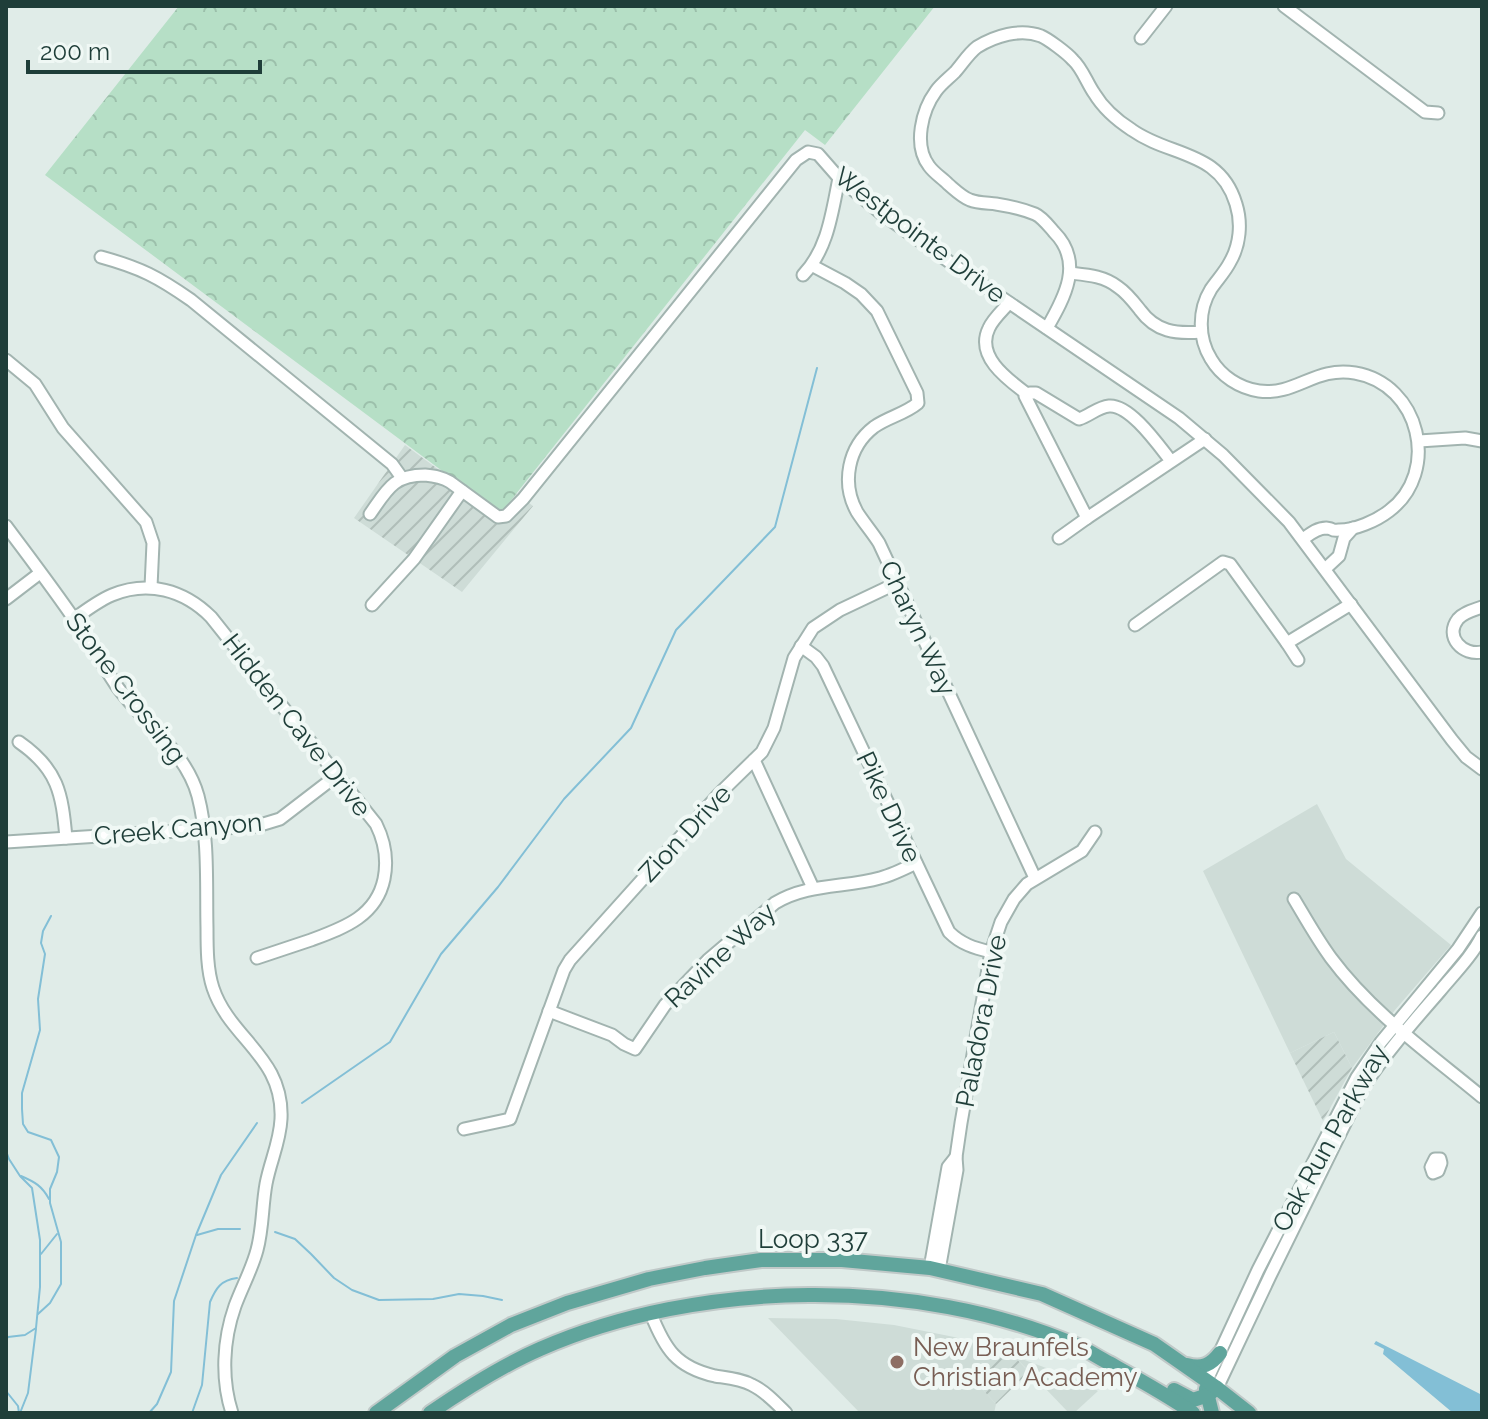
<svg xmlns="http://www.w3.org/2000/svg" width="1488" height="1419" viewBox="0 0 1488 1419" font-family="Raleway,sans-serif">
	<defs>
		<pattern id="industrial-furrows" width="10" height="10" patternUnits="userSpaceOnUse" patternTransform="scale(2)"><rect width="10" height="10" fill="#cedcd7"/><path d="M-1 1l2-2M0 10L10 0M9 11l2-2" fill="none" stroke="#b0beb9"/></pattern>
		<pattern id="forest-crowns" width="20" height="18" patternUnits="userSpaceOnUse" patternTransform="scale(2)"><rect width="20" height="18" fill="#b6dfc6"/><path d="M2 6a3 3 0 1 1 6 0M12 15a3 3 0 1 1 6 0" fill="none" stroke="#9cc0ab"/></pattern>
	</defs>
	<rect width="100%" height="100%" fill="#e0ece8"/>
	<!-- built -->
	<g fill="#cedcd7">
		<polygon points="1317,804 1346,859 1451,945 1395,1010 1352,1068 1334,1032 1290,1053 1203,871"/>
		<polygon points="768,1318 836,1319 894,1325 954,1337 996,1349 969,1375 996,1404 994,1413 860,1413"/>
		<polygon points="1014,1356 1073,1378 1098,1391 1074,1413 1069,1413"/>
	</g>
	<!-- industrial -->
	<g fill="url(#industrial-furrows)">
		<polygon points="405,445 499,514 516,493 533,506 462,592 354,518"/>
		<polygon points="1334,1032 1352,1068 1323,1121 1290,1053"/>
		<polygon points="996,1349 1014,1356 1029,1372 996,1404 969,1375"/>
	</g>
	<!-- forest -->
	<polygon fill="url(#forest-crowns)" points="179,6 935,6 825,145 805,130 500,514 45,175"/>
	<!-- water -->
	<polygon fill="#83bfd6" points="1376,1341 1482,1395 1482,1413 1453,1413 1383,1354 1384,1349 1374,1344"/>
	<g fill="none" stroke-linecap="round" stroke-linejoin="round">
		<!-- stream -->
		<g stroke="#83bfd6" stroke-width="2">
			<polyline points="302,1103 390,1042 441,954 498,887 564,799 631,728 676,630 775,527 817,368"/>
			<polyline points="6,1151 9,1159 20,1176 32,1188 40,1240 40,1287 36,1328 25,1335 8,1337 6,1340"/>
			<path d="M21,1176C35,1182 42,1186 49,1199"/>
			<polyline points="275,1232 295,1239 311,1254 334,1278 352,1290 379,1300 433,1299 459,1294 483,1296 502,1300"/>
			<polyline points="197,1235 218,1229 240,1229"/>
			<polyline points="41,1254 57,1234"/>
			<polyline points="38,1314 50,1303 61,1284 61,1242 50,1203 50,1189 57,1172 59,1157 51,1140 28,1132 23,1124 22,1109 22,1093 40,1030 38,999 45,954 41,943 43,931 51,916"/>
			<polyline points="6,1391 18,1406 19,1413"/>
			<polyline points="20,1413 28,1393 36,1329"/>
			<polyline points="149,1413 157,1404 171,1372 174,1301 196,1235 221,1175 257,1123"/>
			<path d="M192,1413L202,1385L210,1302C216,1288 221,1280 237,1278"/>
		</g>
		<!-- minor casing -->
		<g stroke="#a2b4b0" stroke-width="15">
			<g id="minor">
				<polyline points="1284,6 1425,112 1438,113"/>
				<polyline points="1141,38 1166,6"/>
				<path d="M101,257C141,268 158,277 191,300L392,464L402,478"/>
				<path d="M813,266L845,283L861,294L877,311L917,393L918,403C905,414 888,417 874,427C848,447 841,483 857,512C864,523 872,532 879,543L1035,878"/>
				<path d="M1070,273C1088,275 1104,276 1118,287C1127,293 1133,301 1140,310C1156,332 1176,334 1201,332"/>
				<path d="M803,275C828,249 832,212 839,178"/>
				<path d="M1009,303C1002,311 993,319 989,328C975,356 1007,379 1027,394"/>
				<path d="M1047,328C1065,297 1084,262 1054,232C1048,225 1042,217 1035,214C1023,209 1009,206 996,204C988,203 977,203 970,200C962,197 954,189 948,184C942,178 934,173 929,166C913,145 922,110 936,91C941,84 949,78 955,72C962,64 969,53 977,47C995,36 1020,28 1041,36C1048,39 1067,53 1073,60C1082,68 1087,83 1094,93C1103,108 1118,121 1132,130C1170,157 1220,150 1236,204C1242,223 1240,245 1230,262C1225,272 1217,280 1211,289C1198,310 1198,338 1211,359C1221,376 1239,388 1259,391C1296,396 1315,366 1355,373C1420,384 1441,472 1389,511C1376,521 1355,530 1339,530C1329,531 1336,529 1326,528C1317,528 1310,534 1303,539"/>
				<polyline points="6,360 35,384 63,428 146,522 153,543 151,587"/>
				<polyline points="1419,441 1465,438 1482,441"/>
				<path d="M1171,461C1159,446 1130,404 1109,406C1098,407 1089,416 1079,419L1036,393H1030L1025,396L1087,518L1205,439"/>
				<path d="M370,514C387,490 393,475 425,475C435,476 442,477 450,482L498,517L506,516L523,499L796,160L808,152L818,154L839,178L882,214L958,268L1179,418L1223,455L1289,522L1452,740L1466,757L1482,769"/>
				<path d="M6,526C29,557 52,587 74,619C89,640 101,663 116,685C142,722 186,751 198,796C209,838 206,885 207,928C207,948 207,970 213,988C230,1039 284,1057 281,1119C280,1142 270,1162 266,1184C262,1206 263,1228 257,1250C252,1269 242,1287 235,1306C223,1340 221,1379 232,1413"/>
				<polyline points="1059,538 1087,518"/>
				<polyline points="1325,569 1339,556 1344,538 1353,528"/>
				<polyline points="6,599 40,573"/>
				<polyline points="372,605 414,559 462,491"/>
				<path d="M1482,607C1474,610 1464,612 1458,619C1444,637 1463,656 1482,652"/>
				<path d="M74,619C86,610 98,601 112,595C148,580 184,590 211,617L376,824C385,842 388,859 384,879C376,917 343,928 311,940C293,946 275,952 257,958"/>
				<polyline points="1135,625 1223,562 1230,564 1287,643"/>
				<path d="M801,646L816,657L823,666L949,932C961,944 974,948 991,952"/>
				<polyline points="1298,660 1287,643 1351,604"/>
				<path d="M19,742C58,769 62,793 66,838"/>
				<polyline points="754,760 813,888"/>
				<polyline points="6,842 257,826 280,819 336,776"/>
				<path d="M1294,899C1306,919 1317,939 1331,958C1372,1013 1429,1053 1482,1097"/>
				<path d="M549,1011L612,1035L624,1044L635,1049L665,1005L708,960L775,903C808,883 845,888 880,878C892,875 904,869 916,863"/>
				<polyline points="464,1129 510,1119 564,970 570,960 720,793 762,752 774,728 794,658 813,628 840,610 897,583"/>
				<polygon points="1435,1159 1440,1159 1441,1163 1438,1171 1433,1173 1431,1167"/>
				<polyline points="930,1268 948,1167 956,1157"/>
				<polyline points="939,1270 957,1170 956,1157 961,1123 991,952 1001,922 1014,899 1027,884 1082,851 1095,832"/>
				<path d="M651,1314C665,1349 676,1367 715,1376C728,1378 741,1379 752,1385C765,1391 776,1403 786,1413"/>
				<polyline points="1207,1380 1258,1270 1357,1077 1381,1042 1458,949 1482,913"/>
				<path d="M1217,1388L1270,1276L1362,1089C1384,1055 1413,1022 1440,991C1455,973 1472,956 1482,936"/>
			</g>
		</g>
		<!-- major casing -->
		<g stroke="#c0c9c8" stroke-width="18">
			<g id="major">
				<path d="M1187,1365C1202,1369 1211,1365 1220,1353"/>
				<polyline points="1206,1389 1212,1413"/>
				<polyline points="1174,1390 1193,1400 1208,1395 1217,1388"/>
				<polyline points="376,1413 455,1356 511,1325 567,1303 649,1279 705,1268 761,1260 842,1260 930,1268 1042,1294 1154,1344 1217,1388 1249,1413"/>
				<path d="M430,1413C465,1389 501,1366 540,1349C700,1279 917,1276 1078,1346C1089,1351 1099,1358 1109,1363C1138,1379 1166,1394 1193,1413"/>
			</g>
		</g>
		<!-- minor -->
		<use href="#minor" stroke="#fff" stroke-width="11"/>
		<!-- major -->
		<use href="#major" stroke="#60a59c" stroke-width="14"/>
	</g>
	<!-- markers -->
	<circle fill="#8d6e63" stroke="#f0f8f5" stroke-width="3" cx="897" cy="1362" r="8"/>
	<g text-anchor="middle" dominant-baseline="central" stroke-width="8" stroke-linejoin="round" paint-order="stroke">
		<!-- street labels -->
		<g font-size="26" fill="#1f3e39" stroke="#f0f8f5">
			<text transform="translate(920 235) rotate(37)">Westpointe Drive</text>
			<text transform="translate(918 628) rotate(65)">Charyn Way</text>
			<text transform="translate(126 688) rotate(53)">Stone Crossing</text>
			<text transform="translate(297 725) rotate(52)">Hidden Cave Drive</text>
			<text transform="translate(889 807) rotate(65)">Pike Drive</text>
			<text transform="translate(178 829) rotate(-5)">Creek Canyon</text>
			<text transform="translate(685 833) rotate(-47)">Zion Drive</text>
			<text transform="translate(720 955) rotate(-43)">Ravine Way</text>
			<text transform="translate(981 1021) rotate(-79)">Paladora Drive</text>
			<text transform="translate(1330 1138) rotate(-61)">Oak Run Parkway</text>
			<text x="813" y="1239">Loop 337</text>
		</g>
		<!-- education labels -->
		<g font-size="26" fill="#785e54" stroke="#f0f8f5" text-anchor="start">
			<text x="913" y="1347">New Braunfels<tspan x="913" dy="30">Christian Academy</tspan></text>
		</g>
	</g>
	<!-- border -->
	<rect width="1488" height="1419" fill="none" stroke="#1f3e39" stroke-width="16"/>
	<!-- scale -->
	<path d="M28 60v12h232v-12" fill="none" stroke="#1f3e39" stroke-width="4"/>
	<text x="40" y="60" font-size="24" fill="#1f3e39" stroke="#f0f8f5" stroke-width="6" paint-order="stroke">200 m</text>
</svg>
